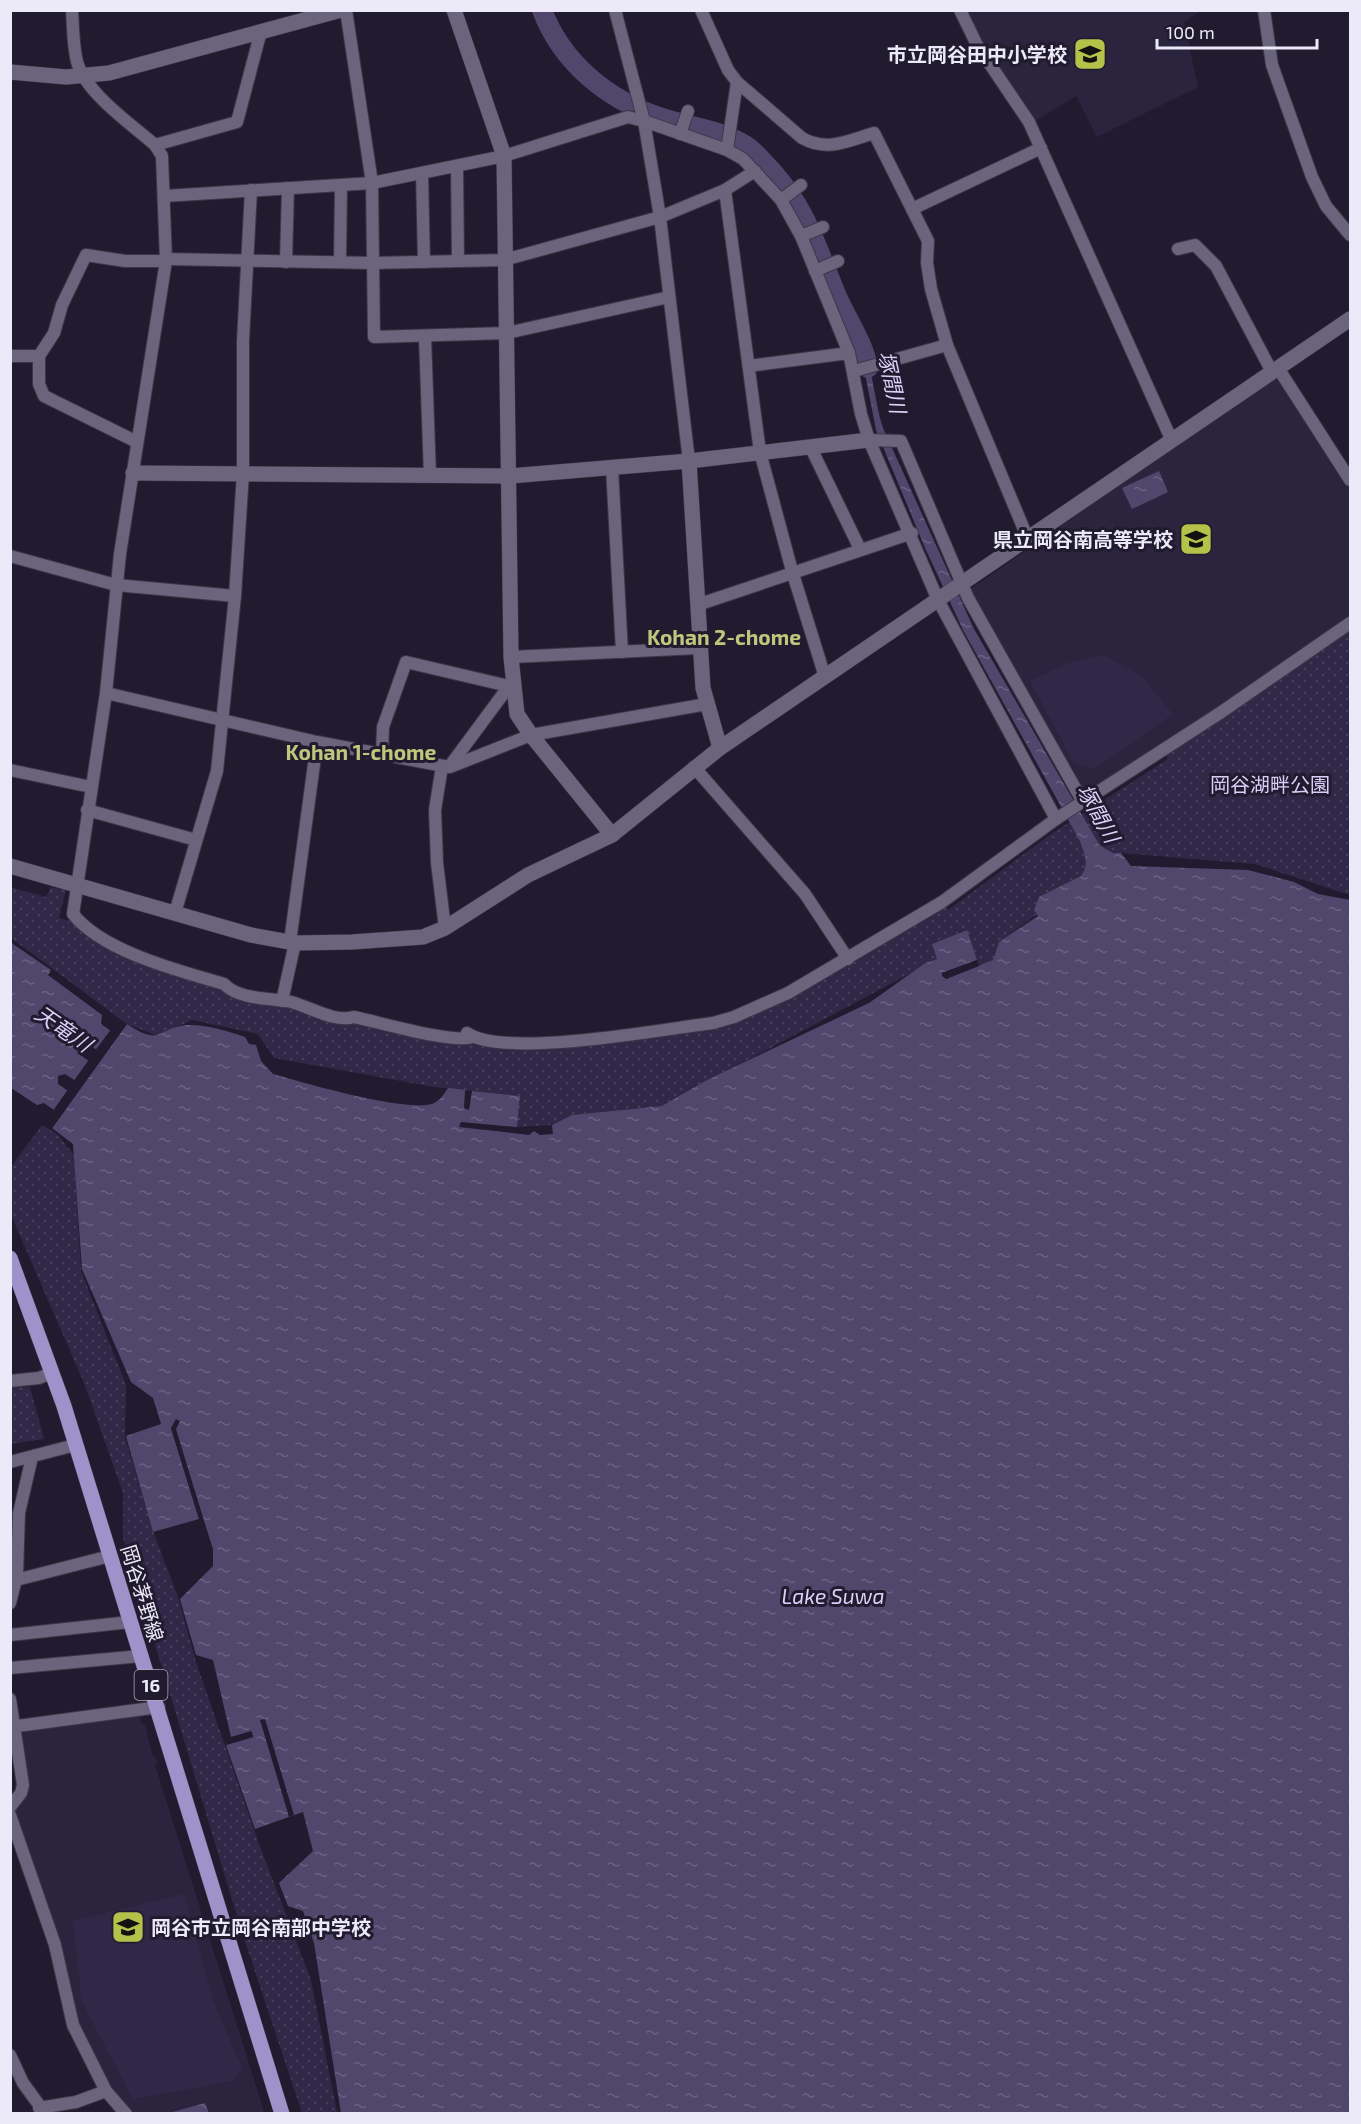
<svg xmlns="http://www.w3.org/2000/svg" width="1361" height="2124" viewBox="0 0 1361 2124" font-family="'Exo 2','Noto Sans JP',sans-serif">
	<defs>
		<pattern id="park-dots" width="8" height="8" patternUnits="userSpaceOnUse" patternTransform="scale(1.5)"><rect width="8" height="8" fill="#312848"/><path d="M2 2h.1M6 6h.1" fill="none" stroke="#453d5a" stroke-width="1.8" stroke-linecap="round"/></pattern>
		<pattern id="water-ripples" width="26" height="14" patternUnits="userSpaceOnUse" patternTransform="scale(1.5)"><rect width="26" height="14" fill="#51476d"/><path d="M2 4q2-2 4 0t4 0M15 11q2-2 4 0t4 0" fill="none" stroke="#6a6283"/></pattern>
	</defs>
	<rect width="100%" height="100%" fill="#201b2f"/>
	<!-- built -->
	<g fill="#2b243e">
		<polygon points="964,11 1201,11 1184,22 1198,87 1097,137 1076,96 1035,121"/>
		<polygon points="1278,375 1350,489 1350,618 1090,792 1080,791 969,590"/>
		<polygon points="140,1713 141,1723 145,1724 152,1754 158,1762 155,1765 264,2111 260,2114 132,2113 117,2100 77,2024 14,1815 19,1801 23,1730"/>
	</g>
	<!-- grass -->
	<g fill="#312848">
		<polygon points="1104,655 1141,676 1173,714 1094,769 1074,763 1030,681 1068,663"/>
		<polygon points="184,1894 213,2000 242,2069 232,2081 133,2099 82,2002 73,1921"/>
	</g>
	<!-- park -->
	<g fill="url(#park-dots)">
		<polygon points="1350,630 1350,895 1255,864 1121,853 999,942 993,960 979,966 966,930 932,944 937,959 662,1106 572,1115 552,1125 517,1127 520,1096 434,1087 274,1058 258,1034 192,1020 158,1036 127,1024 11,938 10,887 46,897 51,887 66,890 59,918 73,922 102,945 162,971 254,1000 493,1046 560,1046 691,1033 739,1022 790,997 945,906 948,910 1051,834 1168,759 1166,754"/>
		<polygon points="42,1125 57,1134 74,1155 81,1271 126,1385 125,1437 153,1531 178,1597 196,1662 258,1841 311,1980 337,2113 302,2113 240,1926 123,1538 123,1493 84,1383 11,1215 10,1168"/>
		<polygon points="11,1387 30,1387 44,1439 11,1444"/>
	</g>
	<!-- water -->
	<g fill="url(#water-ripples)" fill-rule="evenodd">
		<path d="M854,343L862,346C874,372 874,401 883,428L974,629L1100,846L1113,853H1121L1131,866L1248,870L1294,882L1318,894L1350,900V2113H341L314,1943L303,1911L288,1906L279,1883L313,1851L303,1812L255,1829L226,1745L253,1737L252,1732L231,1737L213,1660L196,1655L180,1599L213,1566V1549L175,1429L180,1421L171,1428L199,1519L153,1532L126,1436L161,1424L153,1398L131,1382L82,1269L73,1144L52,1128L61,1115L44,1103L37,1105L11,1088L10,942L51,970L48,975L102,1015L101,1024L118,1036L127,1024C163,1048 156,1027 189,1025C209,1025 226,1031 245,1037L249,1044L256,1045L261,1061L273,1074C304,1083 405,1112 432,1104C440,1101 444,1094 448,1088L465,1090L464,1108L469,1110L472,1091L520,1096L517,1127L461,1122L459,1127L529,1135L534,1131L540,1135L553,1134L552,1125L572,1115L662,1106L707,1080L869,1003L924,964L937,959L932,944L967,930L977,960L942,973L946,979L993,960L999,942L1038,916L1034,910L1039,897L1081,876C1090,864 1084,853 1080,841L963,630L925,548L876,430L862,358ZM87,1043L104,1055L96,1066L79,1054L82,1050L79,1046ZM65,1074L82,1085L75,1096L58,1084V1076Z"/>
		<polygon points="1159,471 1168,492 1132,509 1122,488"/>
		<polygon points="205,2103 209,2113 169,2113"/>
	</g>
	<!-- pier -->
	<g fill="#201b2f">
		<polygon points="977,960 978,963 945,976 978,963 979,966 946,979 942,976 942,973"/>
		<polygon points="125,1022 127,1024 51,1130 50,1127 57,1116 52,1112 69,1088 74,1092 78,1086 73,1082 90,1058 96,1062 100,1056 94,1052 112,1028 118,1032"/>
		<polygon points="176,1419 180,1421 176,1429 203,1518 199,1519 171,1428"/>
		<polygon points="265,1719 294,1815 289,1817 260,1720"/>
		<polygon points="251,1731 253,1737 226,1745 226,1742 250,1735 231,1740 228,1738"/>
	</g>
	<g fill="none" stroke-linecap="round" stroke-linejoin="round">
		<!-- river -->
		<path stroke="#51476d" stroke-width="20" d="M542,10C562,63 607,99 659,117C688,127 719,129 745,145C755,151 763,162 771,170C807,210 816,246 836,294C846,318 864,343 868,368"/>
		<!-- street casing -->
		<g stroke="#3c3748" stroke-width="14">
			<g id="street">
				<path d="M72,10C73,26 73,42 76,57C81,90 130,123 155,145L162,156L166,261L120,554L106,693L73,914C103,952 180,971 224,984C239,1000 272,998 291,1002C311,1007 334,1023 354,1017C379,1022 452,1044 472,1037"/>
				<polyline points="346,10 372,183 374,337 507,333 669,297"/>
				<polyline points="615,10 644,121 660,217 689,461"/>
				<polyline points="701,10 728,70 737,82 727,150"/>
				<polyline points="960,10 977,45 1029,122 1172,441"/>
				<polyline points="1264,10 1272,65 1312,177 1326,206 1350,235"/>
				<path d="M737,82L802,138C827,152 848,141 874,133L928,241L927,263L931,289L947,345L1028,539"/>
				<polyline points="680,134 688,111"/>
				<polyline points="155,145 237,122 261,31"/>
				<polyline points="457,166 458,261"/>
				<polyline points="422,173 424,262"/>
				<polyline points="725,190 760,452 792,571 825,677"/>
				<polyline points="164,196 372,183 504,156 628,117 644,121 727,150 743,159 781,200 801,236 849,353 861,414 869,440 938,600 1056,819"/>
				<polyline points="781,200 801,185"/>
				<polyline points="912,209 1041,148"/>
				<polyline points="801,236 823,227"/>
				<polyline points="1178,249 1195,245 1216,266 1272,372"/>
				<polyline points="167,259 373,263 504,260 660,217 725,190 755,171"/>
				<polyline points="286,262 288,188"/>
				<polyline points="340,262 341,185"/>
				<polyline points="815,271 838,261"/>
				<polyline points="425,337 430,476"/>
				<polyline points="10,356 39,356"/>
				<polyline points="749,366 849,353"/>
				<polyline points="1278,368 1350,480"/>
				<polyline points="854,371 947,345"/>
				<polyline points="869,440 901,441 968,598 1083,802"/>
				<polyline points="137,442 44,396 39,384 39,356 54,333 62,305 86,255 125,261 166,261"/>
				<polyline points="810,446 860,549"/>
				<polyline points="612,468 622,652"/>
				<polyline points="10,556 116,585 235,596"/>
				<polyline points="697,605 912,533"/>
				<polyline points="511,657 699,648"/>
				<polyline points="106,693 317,742 449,767 509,686"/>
				<polyline points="382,755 383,727 406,662 513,687"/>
				<polyline points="442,766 435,810 437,863 445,928"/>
				<polyline points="450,767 531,735 707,704"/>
				<polyline points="694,767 805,894 848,959"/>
				<polyline points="10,770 91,787"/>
				<polyline points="87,810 196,840"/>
				<polyline points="175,913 217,771 235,596 243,473 243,341 251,190"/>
				<polyline points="290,942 317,742"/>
				<polyline points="282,1001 295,943"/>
				<path d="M467,1033C505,1059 664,1029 713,1023L734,1017L788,993L942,902L1056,819L1220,713L1350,623"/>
				<polyline points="10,1381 39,1378 51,1373"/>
				<polyline points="10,1462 75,1445"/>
				<polyline points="16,1580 110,1556"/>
				<polyline points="10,1603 17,1575 19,1513 32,1457"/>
				<polyline points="10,1635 130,1622"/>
				<polyline points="10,1668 141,1656"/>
				<polyline points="10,1699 23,1785 21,1793 10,1807"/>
				<polyline points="10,1727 159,1707"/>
				<polyline points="10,1815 55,1945 73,2025 106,2091"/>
				<polyline points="10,2055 23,2083 45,2113"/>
				<polyline points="39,2108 76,2102 106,2091 126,2114"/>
			</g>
		</g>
		<!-- secondary casing -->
		<g stroke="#3c3748" stroke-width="16">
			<g id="secondary">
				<polyline points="454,10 504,156 511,657 517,714 531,735 612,835"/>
				<polyline points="10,72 66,77 109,73 341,10"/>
				<polyline points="689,461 703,688 720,748"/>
				<polyline points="133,473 510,476 689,461 869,440"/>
				<polyline points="10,866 251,935 295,943 352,942 423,937 445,928 528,875 612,835 720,748 1350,319"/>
			</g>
		</g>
		<!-- primary casing -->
		<g stroke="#3c3748" stroke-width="16">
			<polyline id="primary" points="10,1258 64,1406 282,2114"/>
		</g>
		<!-- street -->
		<use href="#street" stroke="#6a647d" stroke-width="12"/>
		<!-- secondary -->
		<use href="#secondary" stroke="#6a647d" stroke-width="15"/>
		<!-- primary -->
		<use href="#primary" stroke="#9f91ca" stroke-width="15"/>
	</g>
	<!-- icons -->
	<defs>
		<g id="school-square" transform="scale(1.725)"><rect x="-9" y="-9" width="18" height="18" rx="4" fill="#b4c24a" stroke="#201b2f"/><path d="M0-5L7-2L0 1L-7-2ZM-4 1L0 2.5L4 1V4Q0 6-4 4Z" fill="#111"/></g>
	</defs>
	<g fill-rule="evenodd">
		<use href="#school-square" x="1090" y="54"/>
		<use href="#school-square" x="1196" y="539"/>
		<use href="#school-square" x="128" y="1927"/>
	</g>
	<g text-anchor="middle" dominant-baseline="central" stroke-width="6" stroke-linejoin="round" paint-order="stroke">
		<!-- shield labels -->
		<rect fill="#201b2f" stroke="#afabbc" stroke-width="1.5" x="134.5" y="1670" width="33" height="30" rx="4.5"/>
		<g font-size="18" font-weight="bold" fill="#ece9f8">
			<text x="151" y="1685">16</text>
		</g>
		<!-- poi labels -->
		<g font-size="20" font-weight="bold" fill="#ece9f8" stroke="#201b2f" text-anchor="end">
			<text x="1067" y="54">市立岡谷田中小学校</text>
			<text x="1173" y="539">県立岡谷南高等学校</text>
			<text x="151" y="1927" text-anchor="start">岡谷市立岡谷南部中学校</text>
		</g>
		<!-- park labels -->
		<g font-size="20" fill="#d8cff7" stroke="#201b2f">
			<text x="1270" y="784">岡谷湖畔公園</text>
		</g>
		<!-- street labels -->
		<g font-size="20" fill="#ece9f8" stroke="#201b2f">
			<text transform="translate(143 1593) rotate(73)">岡谷茅野線</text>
		</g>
		<!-- water labels -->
		<g font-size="21" font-style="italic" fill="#dad1f9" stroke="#201b2f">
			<text transform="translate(893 382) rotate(78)">塚間川</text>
			<text transform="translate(1099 813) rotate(61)">塚間川</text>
			<text transform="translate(64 1028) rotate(35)">天竜川</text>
			<text x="833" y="1595">Lake Suwa</text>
		</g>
		<!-- neighbourhood labels -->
		<g font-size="21" font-weight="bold" fill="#bdc87c" stroke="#201b2f">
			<text x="724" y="636">Kohan 2-chome</text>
			<text x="361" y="751">Kohan 1-chome</text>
		</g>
	</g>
	<!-- border -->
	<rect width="1361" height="2124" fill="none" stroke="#ece9f8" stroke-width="24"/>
	<!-- scale -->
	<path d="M1157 39v9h160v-9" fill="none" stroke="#ece9f8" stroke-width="3"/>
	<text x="1166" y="39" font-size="18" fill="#ece9f8" stroke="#201b2f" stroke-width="4.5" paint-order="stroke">100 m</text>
</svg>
